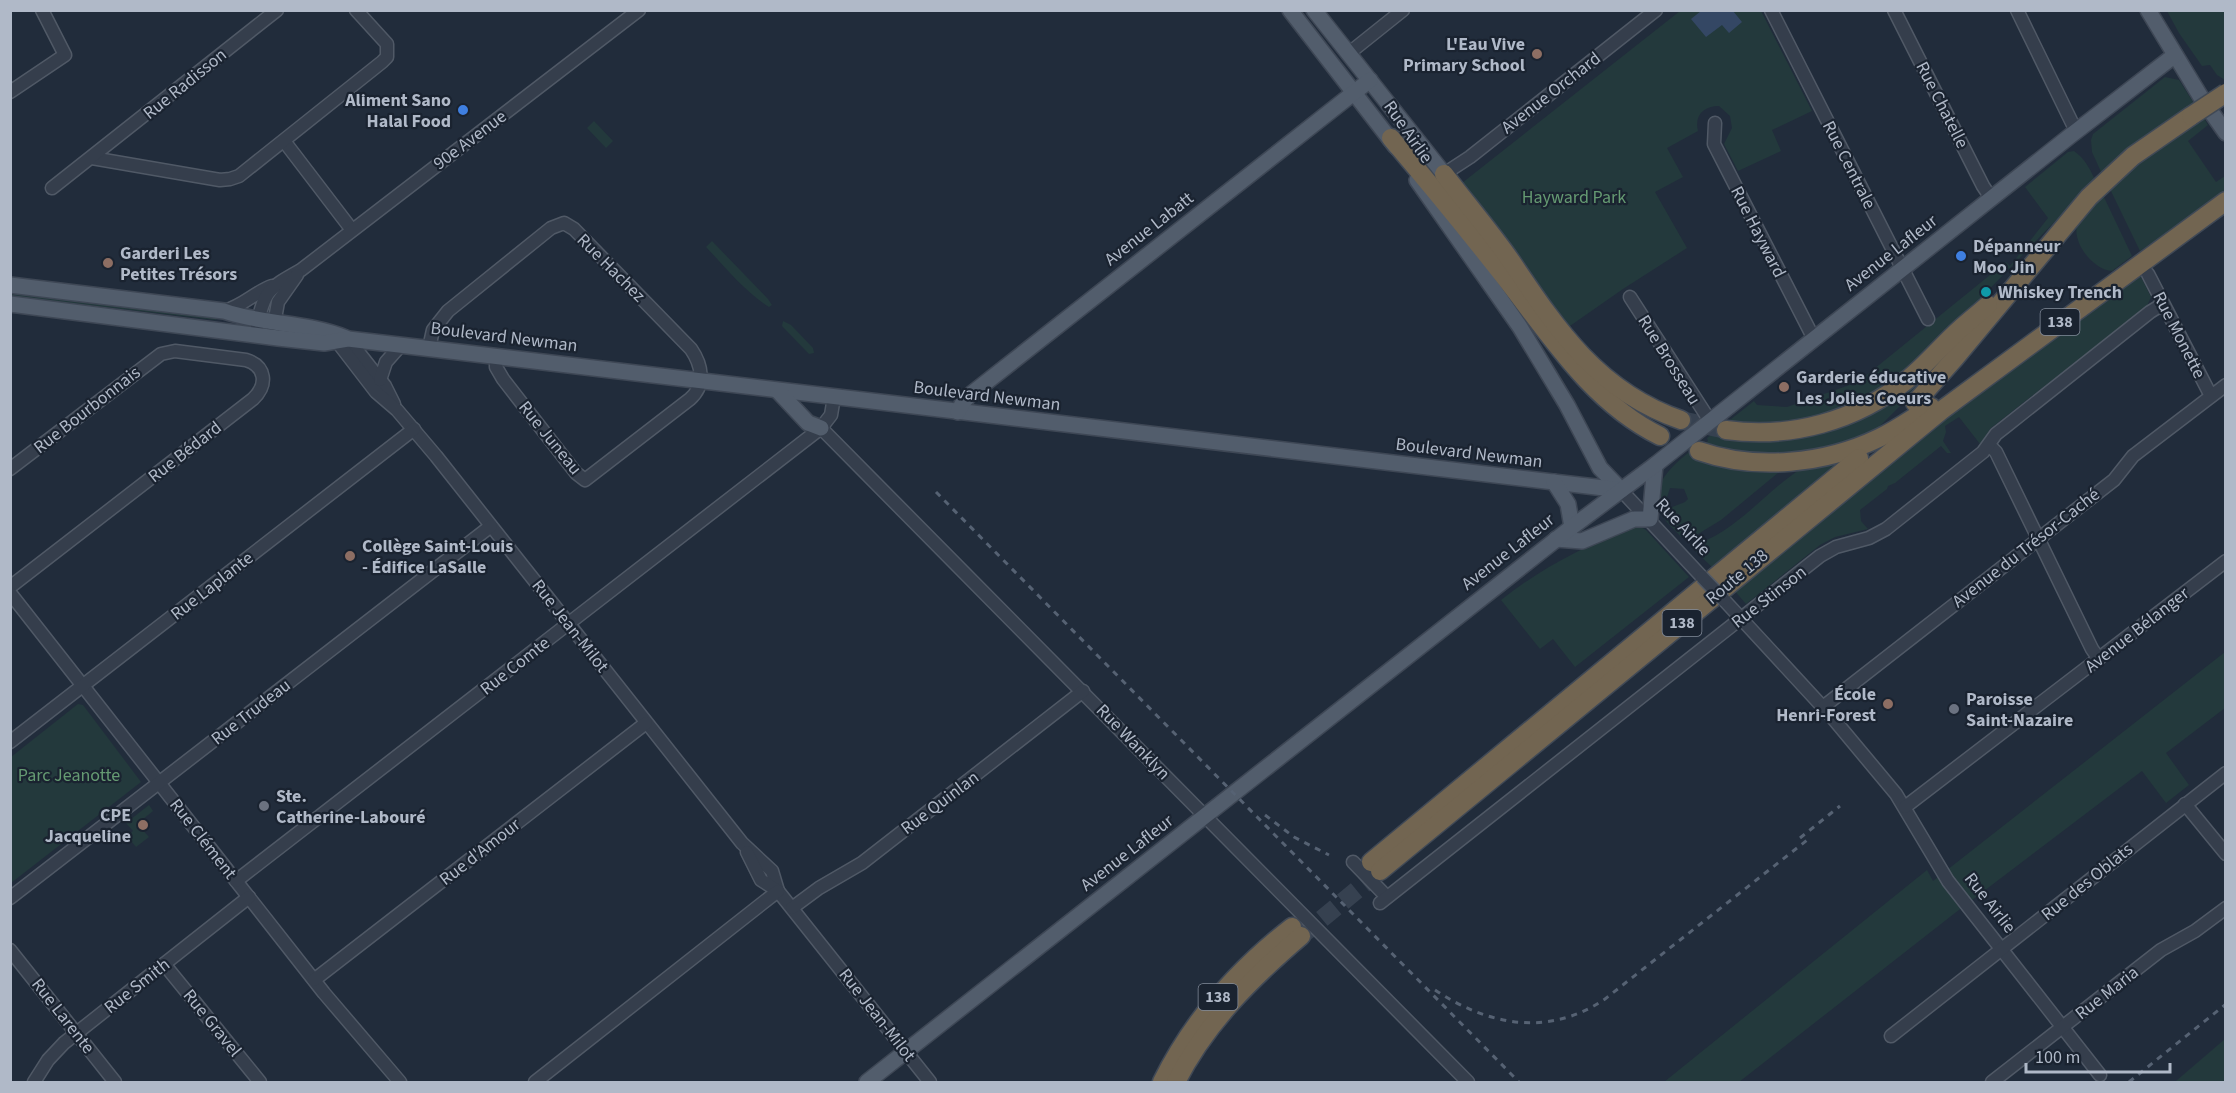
<svg xmlns="http://www.w3.org/2000/svg" width="2236" height="1093" viewBox="0 0 2236 1093" font-family="'Source Sans 3',sans-serif">
  <rect width="100%" height="100%" fill="#212c3b"/>
  <!-- green -->
  <g fill="#23393c" fill-rule="evenodd">
    <path d="M1680,11H1761L1812,111L1772,130L1781,151L1738,171L1724,144L1732,128L1730,116L1719,106C1704,106 1694,115 1698,131L1667,148L1683,177L1655,192L1687,248L1623,289L1567,328L1529,280L1526,267L1462,183Z"/>
    <path d="M2167,11H2224L2226,13L2225,80L2217,75L2210,65L2202,66L2179,33Z"/>
    <path d="M2165,77L2179,80L2195,105L2102,174L2092,152L2091,140L2093,134Z"/>
    <path d="M2203,117L2208,125L2188,141L2216,182L2225,176V192L2140,251L2109,187L2132,166Z"/>
    <path d="M594,121L613,141L606,148L587,128Z"/>
    <path d="M2074,151C2085,159 2089,167 2095,180L1917,364L1829,427L1963,333L1918,388L1870,436L1784,468L1721,520L1698,534L1681,537C1675,530 1666,523 1662,515C1644,483 1681,459 1702,442L1704,444L1708,441L1707,438L1754,401L1757,405L1787,407L1858,382L2006,262L2010,266L2048,218L2025,187L2068,152ZM1670,488L1684,489L1688,499L1685,502L1667,509L1664,506Z"/>
    <path d="M2102,193L2132,256L2112,271C2093,270 2070,241 2078,222C2083,212 2095,202 2102,193Z"/>
    <path d="M712,241L768,299L772,305L769,307C744,291 727,269 706,247Z"/>
    <path d="M2140,275L2151,297L2147,306L1991,428L1980,444L1959,417L1945,426L1946,432L1943,441L1951,453H1947L1941,446L1895,483L1888,486L1887,489L1860,510L1861,521L1868,529L1835,537L1820,545L1746,604L1734,590L1911,445L1977,394L1979,395Z"/>
    <path d="M11,293L217,318L216,320L11,296Z"/>
    <path d="M783,321L791,325L813,348L814,353L809,354L782,326Z"/>
    <path d="M1850,455L1837,464L1714,569L1690,546C1733,535 1763,494 1799,470L1806,466Z"/>
    <path d="M1639,526L1646,530L1689,577L1575,667L1553,639L1540,649L1501,600C1541,568 1584,547 1631,527Z"/>
    <path d="M2225,652V708L2166,753L2189,785L2166,803L2142,771L1955,913L1739,1082H1664L1927,870L1933,881Z"/>
    <path d="M78,704L83,705L141,782L11,883V757Z"/>
    <path d="M149,805L153,811L137,824L149,837L136,847L127,836L133,831L126,823Z"/>
    <path d="M2225,1039V1082H2179L2176,1081Z"/>
  </g>
  <!-- water -->
  <path fill="#344764" d="M1701,11H1733L1742,22L1729,33L1722,25L1706,37L1691,19Z"/>
  <g fill="none" stroke-linecap="round" stroke-linejoin="round">
    <!-- highway-tunnel -->
    <g stroke="#364150" stroke-width="18" stroke-dasharray="18 9" stroke-linecap="butt">
      <path d="M1681,420L1726,430"/>
      <path d="M1301,936L1380,871"/>
    </g>
    <!-- minor casing -->
    <g stroke="#505966" stroke-width="15">
      <g id="minor">
        <path d="M1771,10L1928,319"/>
        <path d="M1894,10L1983,186L1991,198"/>
        <path d="M2017,10L2076,131"/>
        <path d="M1348,54L1403,10"/>
        <path d="M10,92L65,55L42,10"/>
        <path d="M1715,123L1714,144L1814,339"/>
        <path d="M284,141L352,230"/>
        <path d="M92,158L220,180L230,179L239,176L382,62L387,57V44L356,10"/>
        <path d="M1444,174L1470,157L1656,10"/>
        <path d="M52,188L277,10"/>
        <path d="M2148,274L2211,396"/>
        <path d="M1630,297L1710,421"/>
        <path d="M224,311C243,306 255,292 272,286"/>
        <path d="M257,327C264,290 269,288 301,270L639,10"/>
        <path d="M273,330L278,302L297,275"/>
        <path d="M348,339L385,386L394,404"/>
        <path d="M336,340L376,392L397,410L436,456L742,843L772,871L778,891"/>
        <path d="M429,348L433,330L448,311L551,228L564,223L574,229L691,349C702,365 706,385 690,399L585,480L576,473L503,379L496,367V356"/>
        <path d="M380,380L386,362L401,345"/>
        <path d="M821,428L1468,1082"/>
        <path d="M1989,445L1996,452L2092,649L2099,659"/>
        <path d="M10,469L161,354L175,351L246,360C266,366 268,385 253,399L10,587"/>
        <path d="M1621,490L1702,577"/>
        <path d="M10,593L324,993L400,1082"/>
        <path d="M1724,600L1831,716L1896,794L1948,881L2100,1075"/>
        <path d="M1823,707L2114,480L2133,456L2226,385"/>
        <path d="M10,742L414,429"/>
        <path d="M2185,804L2226,854"/>
        <path d="M1905,807L2226,561"/>
        <path d="M747,852L761,880L778,891L930,1082"/>
        <path d="M1353,862L1387,897"/>
        <path d="M236,881L821,428L831,415L834,397"/>
        <path d="M10,898L491,526"/>
        <path d="M1380,903L1820,556L1836,547L1869,538L1886,529L1983,452L1996,434L2005,427L2150,312L2163,304"/>
        <path d="M792,908L819,888L862,863L1083,691"/>
        <path d="M10,950L115,1082"/>
        <path d="M164,964L260,1082"/>
        <path d="M314,980L646,723"/>
        <path d="M1891,1036L2226,773"/>
        <path d="M34,1082L48,1060L64,1043L249,897"/>
        <path d="M535,1082L778,891"/>
        <path d="M1992,1082L2161,950L2195,931L2226,908"/>
      </g>
    </g>
    <!-- major casing -->
    <g stroke="#3e4755" stroke-width="18">
      <g id="major">
        <path d="M1290,10L1396,147"/>
        <path d="M1314,10L1444,174"/>
        <path d="M2148,10L2202,99L2226,133"/>
        <path d="M1417,180L1520,327L1567,405L1600,468L1621,490"/>
        <path d="M10,285L224,311C264,325 307,322 346,338"/>
        <path d="M10,304L278,338L324,343L348,339L484,355L1621,490"/>
        <path d="M778,391L808,423L821,428"/>
        <path d="M958,412L963,402L970,395L1370,80"/>
        <path d="M1554,482L1568,504L1572,527"/>
        <path d="M1556,539L1582,541L1634,519H1650L1655,465"/>
        <path d="M867,1082L1572,527L1655,465L2070,136L2175,55"/>
      </g>
    </g>
    <!-- highway casing -->
    <g stroke="#404956" stroke-width="21">
      <g id="highway">
        <path d="M1391,138C1429,183 1466,228 1503,275C1549,334 1591,402 1660,436"/>
        <path d="M1444,174C1466,203 1490,231 1511,261C1558,331 1599,392 1681,420"/>
        <path d="M1915,403L1955,358L2089,197L2133,156L2191,116"/>
        <path d="M1726,430C1791,439 1856,421 1907,380C1926,365 1942,345 1960,329C1969,321 1979,313 1988,305"/>
        <path d="M1699,451C1756,471 1825,464 1879,438C1898,429 1914,417 1931,407"/>
        <path d="M1371,862L1859,458"/>
        <path d="M1380,871L1942,410L2226,201"/>
        <path d="M1162,1082C1192,1021 1238,969 1292,927"/>
        <path d="M1176,1082C1206,1023 1251,979 1301,936"/>
      </g>
    </g>
    <!-- minor -->
    <use href="#minor" stroke="#353e4c" stroke-width="12"/>
    <!-- major -->
    <use href="#major" stroke="#525d6c" stroke-width="15"/>
    <!-- highway -->
    <use href="#highway" stroke="#726551" stroke-width="18"/>
    <!-- rail -->
    <g stroke="#566273" stroke-width="3" stroke-dasharray="6 6" stroke-linecap="butt">
      <path d="M936,492L1519,1082"/>
      <path d="M1265,815L1294,837L1329,855"/>
      <path d="M1800,838L1840,806"/>
      <path d="M1435,990C1489,1026 1549,1037 1605,999L1811,837"/>
      <path d="M2129,1082L2226,1004"/>
    </g>
    <!-- minor-bridge casing -->
    <g stroke="#505966" stroke-width="15" stroke-linecap="butt">
      <path id="minor-bridge" d="M1702,577L1724,600"/>
    </g>
    <!-- highway-bridge casing -->
    <g stroke="#404956" stroke-width="21" stroke-linecap="butt">
      <path id="highway-bridge" d="M2191,116L2226,93"/>
    </g>
    <!-- minor-bridge -->
    <use href="#minor-bridge" stroke="#353e4c" stroke-width="12"/>
    <!-- highway-bridge -->
    <use href="#highway-bridge" stroke="#726551" stroke-width="18"/>
  </g>
  <!-- markers -->
  <g fill="#8d6e63" stroke="#1a2330" stroke-width="2">
    <circle cx="1537" cy="54" r="6"/>
    <circle cx="108" cy="263" r="6"/>
    <circle cx="1784" cy="387" r="6"/>
    <circle cx="350" cy="556" r="6"/>
    <circle cx="1888" cy="704" r="6"/>
    <circle cx="143" cy="825" r="6"/>
  </g>
  <g fill="#3f7fe0" stroke="#1a2330" stroke-width="2">
    <circle cx="463" cy="110" r="6"/>
    <circle cx="1961" cy="256" r="6"/>
  </g>
  <circle fill="#0f9aa8" stroke="#1a2330" stroke-width="2" cx="1986" cy="292" r="6"/>
  <g fill="#6b7280" stroke="#1a2330" stroke-width="2">
    <circle cx="1954" cy="709" r="6"/>
    <circle cx="264" cy="806" r="6"/>
  </g>
  <g text-anchor="middle" dominant-baseline="central" stroke-width="4.5" stroke-linejoin="round" paint-order="stroke">
    <!-- shield labels -->
    <g fill="#1a2330" stroke="#838c9a" stroke-width="1.5">
      <rect x="2040.5" y="309" width="39" height="26" rx="4.5"/>
      <rect x="1662.5" y="610" width="39" height="26" rx="4.5"/>
      <rect x="1198.5" y="984" width="39" height="26" rx="4.5"/>
    </g>
    <g font-size="16" font-weight="bold" fill="#b0b9c8">
      <text x="2060" y="322">138</text>
      <text x="1682" y="623">138</text>
      <text x="1218" y="997">138</text>
    </g>
    <!-- poi labels -->
    <g font-size="18" font-weight="bold" fill="#b0b9c8" stroke="#1a2330" text-anchor="start">
      <text x="1525" y="44" text-anchor="end">L'Eau Vive<tspan x="1525" dy="21">Primary School</tspan></text>
      <text x="451" y="100" text-anchor="end">Aliment Sano<tspan x="451" dy="21">Halal Food</tspan></text>
      <text x="1973" y="246">Dépanneur<tspan x="1973" dy="21">Moo Jin</tspan></text>
      <text x="120" y="253">Garderi Les<tspan x="120" dy="21">Petites Trésors</tspan></text>
      <text x="1998" y="292">Whiskey Trench</text>
      <text x="1796" y="377">Garderie éducative<tspan x="1796" dy="21">Les Jolies Coeurs</tspan></text>
      <text x="362" y="546">Collège Saint-Louis<tspan x="362" dy="21">- Édifice LaSalle</tspan></text>
      <text x="1876" y="694" text-anchor="end">École<tspan x="1876" dy="21">Henri-Forest</tspan></text>
      <text x="1966" y="699">Paroisse<tspan x="1966" dy="21">Saint-Nazaire</tspan></text>
      <text x="276" y="796">Ste.<tspan x="276" dy="21">Catherine-Labouré</tspan></text>
      <text x="131" y="815" text-anchor="end">CPE<tspan x="131" dy="21">Jacqueline</tspan></text>
    </g>
    <!-- street labels -->
    <g font-size="18" fill="#b0b9c8" stroke="#1a2330">
      <text transform="translate(185 84) rotate(-39)">Rue Radisson</text>
      <text transform="translate(1551 93) rotate(-38)">Avenue Orchard</text>
      <text transform="translate(1942 105) rotate(63)">Rue Chatelle</text>
      <text transform="translate(1408 132) rotate(55)">Rue Airlie</text>
      <text transform="translate(470 140) rotate(-37)">90e Avenue</text>
      <text transform="translate(1849 165) rotate(63)">Rue Centrale</text>
      <text transform="translate(1149 229) rotate(-38)">Avenue Labatt</text>
      <text transform="translate(1758 232) rotate(63)">Rue Hayward</text>
      <text transform="translate(1891 253) rotate(-38)">Avenue Lafleur</text>
      <text transform="translate(611 268) rotate(45)">Rue Hachez</text>
      <text transform="translate(2179 335) rotate(63)">Rue Monette</text>
      <text transform="translate(504 337) rotate(7)">Boulevard Newman</text>
      <text transform="translate(1669 360) rotate(58)">Rue Brosseau</text>
      <text transform="translate(987 396) rotate(7)">Boulevard Newman</text>
      <text transform="translate(87 410) rotate(-38)">Rue Bourbonnais</text>
      <text transform="translate(550 438) rotate(51)">Rue Juneau</text>
      <text transform="translate(185 452) rotate(-38)">Rue Bédard</text>
      <text transform="translate(1469 453) rotate(7)">Boulevard Newman</text>
      <text transform="translate(1683 527) rotate(47)">Rue Airlie</text>
      <text transform="translate(2026 548) rotate(-38)">Avenue du Trésor-Caché</text>
      <text transform="translate(1508 552) rotate(-38)">Avenue Lafleur</text>
      <text transform="translate(1737 577) rotate(-40)">Route 138</text>
      <text transform="translate(212 586) rotate(-38)">Rue Laplante</text>
      <text transform="translate(1769 597) rotate(-38)">Rue Stinson</text>
      <text transform="translate(570 626) rotate(52)">Rue Jean-Milot</text>
      <text transform="translate(2137 630) rotate(-38)">Avenue Bélanger</text>
      <text transform="translate(515 666) rotate(-38)">Rue Comte</text>
      <text transform="translate(251 712) rotate(-38)">Rue Trudeau</text>
      <text transform="translate(1133 742) rotate(46)">Rue Wanklyn</text>
      <text transform="translate(940 803) rotate(-37)">Rue Quinlan</text>
      <text transform="translate(203 839) rotate(52)">Rue Clément</text>
      <text transform="translate(480 852) rotate(-38)">Rue d'Amour</text>
      <text transform="translate(1127 853) rotate(-38)">Avenue Lafleur</text>
      <text transform="translate(2087 882) rotate(-39)">Rue des Oblats</text>
      <text transform="translate(1990 903) rotate(52)">Rue Airlie</text>
      <text transform="translate(137 986) rotate(-38)">Rue Smith</text>
      <text transform="translate(2107 993) rotate(-38)">Rue Maria</text>
      <text transform="translate(877 1015) rotate(52)">Rue Jean-Milot</text>
      <text transform="translate(63 1016) rotate(52)">Rue Larente</text>
      <text transform="translate(212 1023) rotate(51)">Rue Gravel</text>
    </g>
    <!-- park labels -->
    <g font-size="18" fill="#659a72" stroke="#1a2330">
      <text x="1574" y="197">Hayward Park</text>
      <text x="69" y="775">Parc Jeanotte</text>
    </g>
  </g>
  <!-- border -->
  <rect width="2236" height="1093" fill="none" stroke="#b0b9c8" stroke-width="24"/>
  <!-- scale -->
  <path d="M2026 1063v9h144v-9" fill="none" stroke="#b0b9c8" stroke-width="3"/>
  <text x="2035" y="1063" font-size="18" fill="#b0b9c8" stroke="#1a2330" stroke-width="4.5" paint-order="stroke">100 m</text>
</svg>
